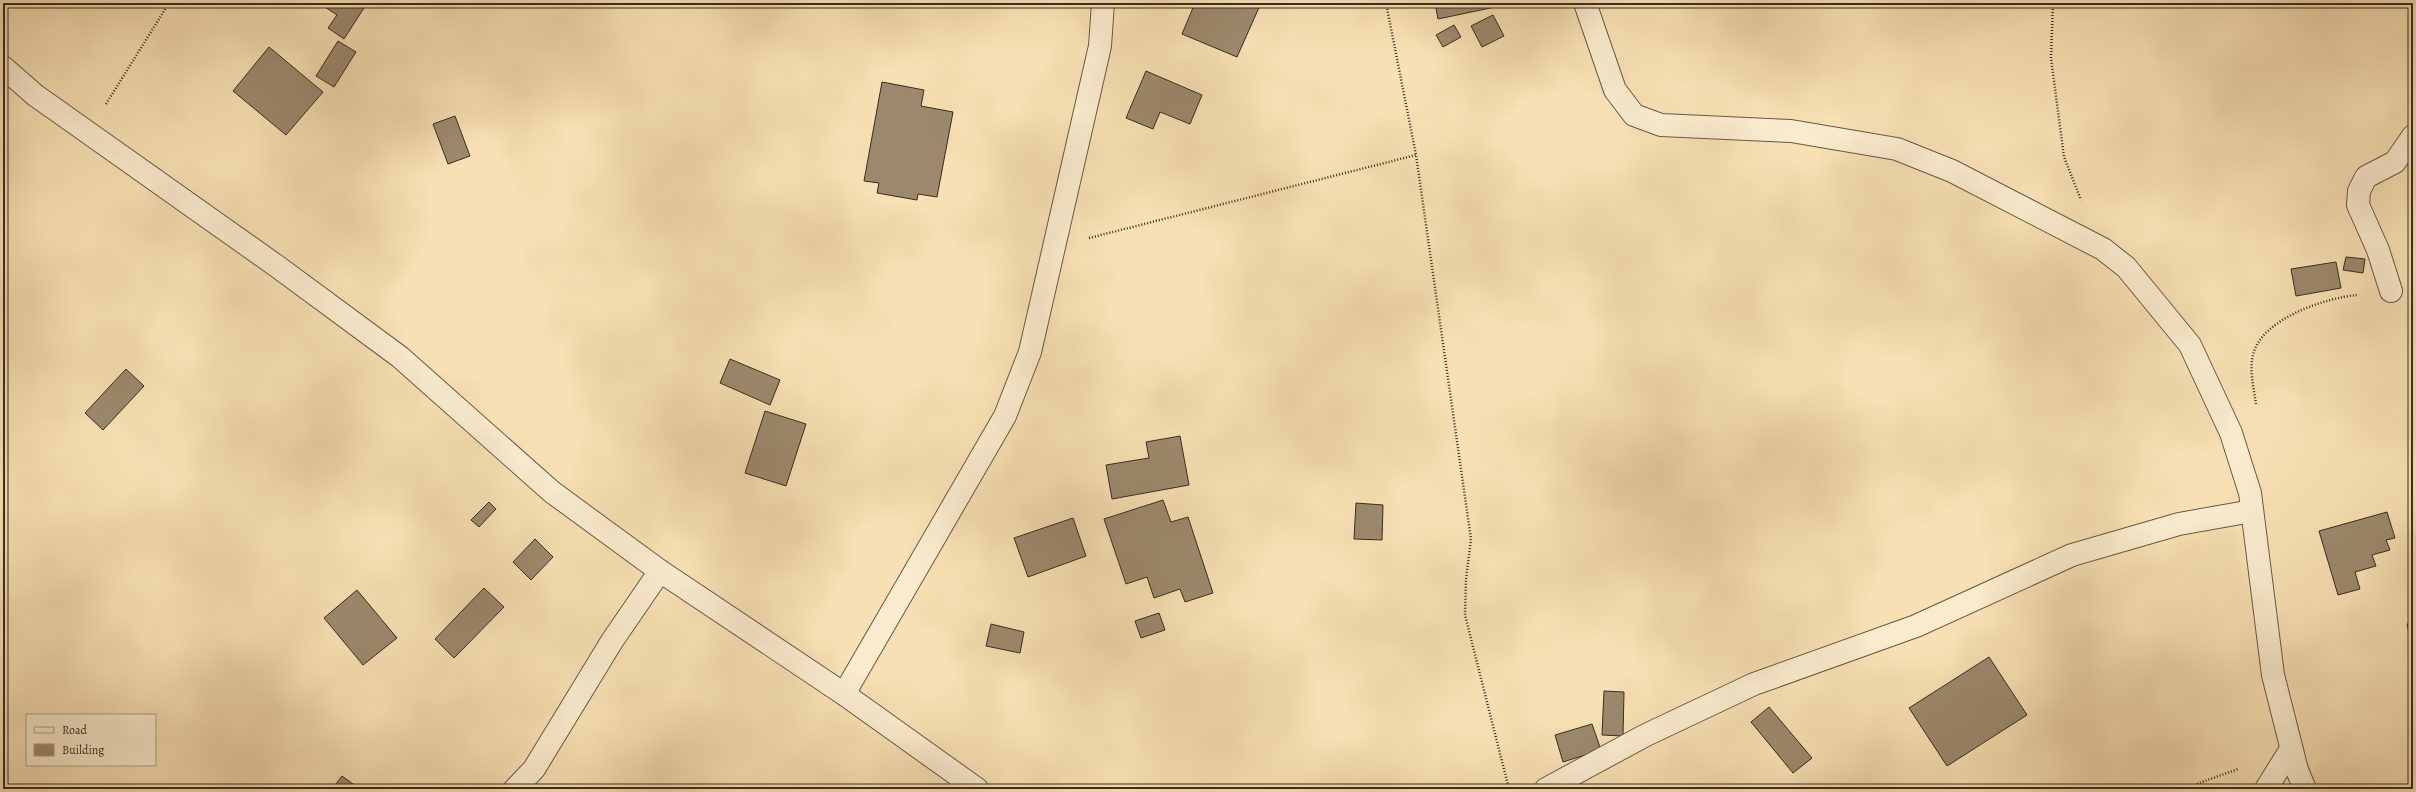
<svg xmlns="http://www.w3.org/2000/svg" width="2416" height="792" viewBox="0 0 2416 792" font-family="Alegreya,serif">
  <rect width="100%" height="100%" fill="#f7e0b3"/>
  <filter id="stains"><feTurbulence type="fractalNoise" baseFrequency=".005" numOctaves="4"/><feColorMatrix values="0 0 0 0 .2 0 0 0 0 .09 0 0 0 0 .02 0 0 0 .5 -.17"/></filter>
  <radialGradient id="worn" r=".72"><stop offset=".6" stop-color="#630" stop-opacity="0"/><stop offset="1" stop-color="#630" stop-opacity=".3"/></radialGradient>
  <!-- building -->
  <g fill="#9c896d" stroke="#3a2b22">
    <path d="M319,3H355L364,8L344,39L328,28L337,15Z"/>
    <path d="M1195,3H1261L1237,57L1182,34Z"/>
    <path d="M1435,3H1499L1500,6L1438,19Z"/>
    <path d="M1493,15L1504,36L1482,47L1471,26Z"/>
    <path d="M1454,25L1461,37L1443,47L1436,35Z"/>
    <path d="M338,41L356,52L334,87L316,76Z"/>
    <path d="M269,47L323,92L286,135L233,91Z"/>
    <path d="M1146,71L1202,95L1190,124L1160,112L1153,129L1126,118Z"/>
    <path d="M882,82L924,90L921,106L953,112L937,197L918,194L917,200L877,193L879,183L864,181Z"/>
    <path d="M455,116L470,156L448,164L433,124Z"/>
    <path d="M2346,257L2365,259L2363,273L2343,270Z"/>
    <path d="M2336,262L2341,288L2296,296L2291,269Z"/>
    <path d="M730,359L780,380L770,405L720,383Z"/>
    <path d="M126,369L144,386L103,430L85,413Z"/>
    <path d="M765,411L806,424L786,486L745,473Z"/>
    <path d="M1180,436L1189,485L1112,499L1106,465L1149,458L1146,442Z"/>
    <path d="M1163,500L1171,522L1188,517L1213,593L1185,602L1180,589L1154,598L1147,577L1126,584L1104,519Z"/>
    <path d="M489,502L496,509L479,527L471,520Z"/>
    <path d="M1356,503L1383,505L1382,540L1354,539Z"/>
    <path d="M2387,512L2395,538L2386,540L2390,550L2372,555L2376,566L2355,572L2360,589L2338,595L2319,531Z"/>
    <path d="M1073,518L1086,556L1028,577L1014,538Z"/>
    <path d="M535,539L553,557L531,580L513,562Z"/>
    <path d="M484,588L504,607L454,658L435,639Z"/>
    <path d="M357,590L397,638L363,665L324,618Z"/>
    <path d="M1159,613L1165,630L1141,638L1135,621Z"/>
    <path d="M2413,623V651L2407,624Z"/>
    <path d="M991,624L1024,632L1020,653L986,646Z"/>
    <path d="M1989,657L2027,715L1947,766L1909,708Z"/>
    <path d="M1604,691L1624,692L1623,736L1602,735Z"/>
    <path d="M1769,707L1812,758L1793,773L1751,722Z"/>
    <path d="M1592,724L1601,750L1563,762L1555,735Z"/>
    <path d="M342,776L360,789H332Z"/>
  </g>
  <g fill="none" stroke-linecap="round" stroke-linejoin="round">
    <!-- minor casing -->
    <g stroke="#695846" stroke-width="24">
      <g id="minor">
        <path d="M1585,3L1615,90L1634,115L1661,125L1791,131L1897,149L1952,171L2103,249L2126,267L2190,345L2231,433L2250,493L2273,675L2297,770L2305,789"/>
        <path d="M3,67L35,95L278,267L400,357L552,492L660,571L844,694L977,789"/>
        <path d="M2391,291L2378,250L2358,205L2359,191L2366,177L2395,162L2413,136"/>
        <path d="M844,694L1005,416L1030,352L1100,46L1103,3"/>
        <path d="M515,789L534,769L612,641L660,571"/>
        <path d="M1546,789L1646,735L1754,684L1916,626L2072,555L2179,524L2252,511"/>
        <path d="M2266,789L2291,749"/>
      </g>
    </g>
    <!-- path -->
    <g stroke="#3a2b22" stroke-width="2.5" stroke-dasharray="1 2" stroke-linecap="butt">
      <path d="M1386,3L1416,155L1471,539L1466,579L1465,615L1509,789"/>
      <path d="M2053,3L2051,58L2064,157L2081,200"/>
      <path d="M106,104L169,3"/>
      <path d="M1089,238L1416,155"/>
      <path d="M2256,404C2254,389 2249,370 2253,355C2261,319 2325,298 2357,295"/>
      <path d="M2183,789L2238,769"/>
    </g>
    <!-- minor -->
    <use href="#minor" stroke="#faebce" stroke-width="22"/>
  </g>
  <!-- margin -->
  <rect width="2416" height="792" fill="none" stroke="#f7e0b3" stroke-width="16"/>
  <rect x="4" y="4" width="2408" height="784" fill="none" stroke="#3a2b22" stroke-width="2"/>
  <rect x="8" y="8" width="2400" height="776" fill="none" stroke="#3a2b22"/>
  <!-- legend -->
  <rect x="26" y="714" width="130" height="52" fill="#faebce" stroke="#ad9e89"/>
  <rect x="34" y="727" width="20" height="6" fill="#faebce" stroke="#ad9e89"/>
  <text x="62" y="734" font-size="12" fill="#3a2b22">Road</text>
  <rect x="34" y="744" width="20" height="12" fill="#9c896d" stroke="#ad9e89"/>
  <text x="62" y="754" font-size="12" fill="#3a2b22">Building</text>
  <rect width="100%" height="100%" filter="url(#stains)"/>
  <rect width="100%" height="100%" fill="url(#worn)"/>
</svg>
